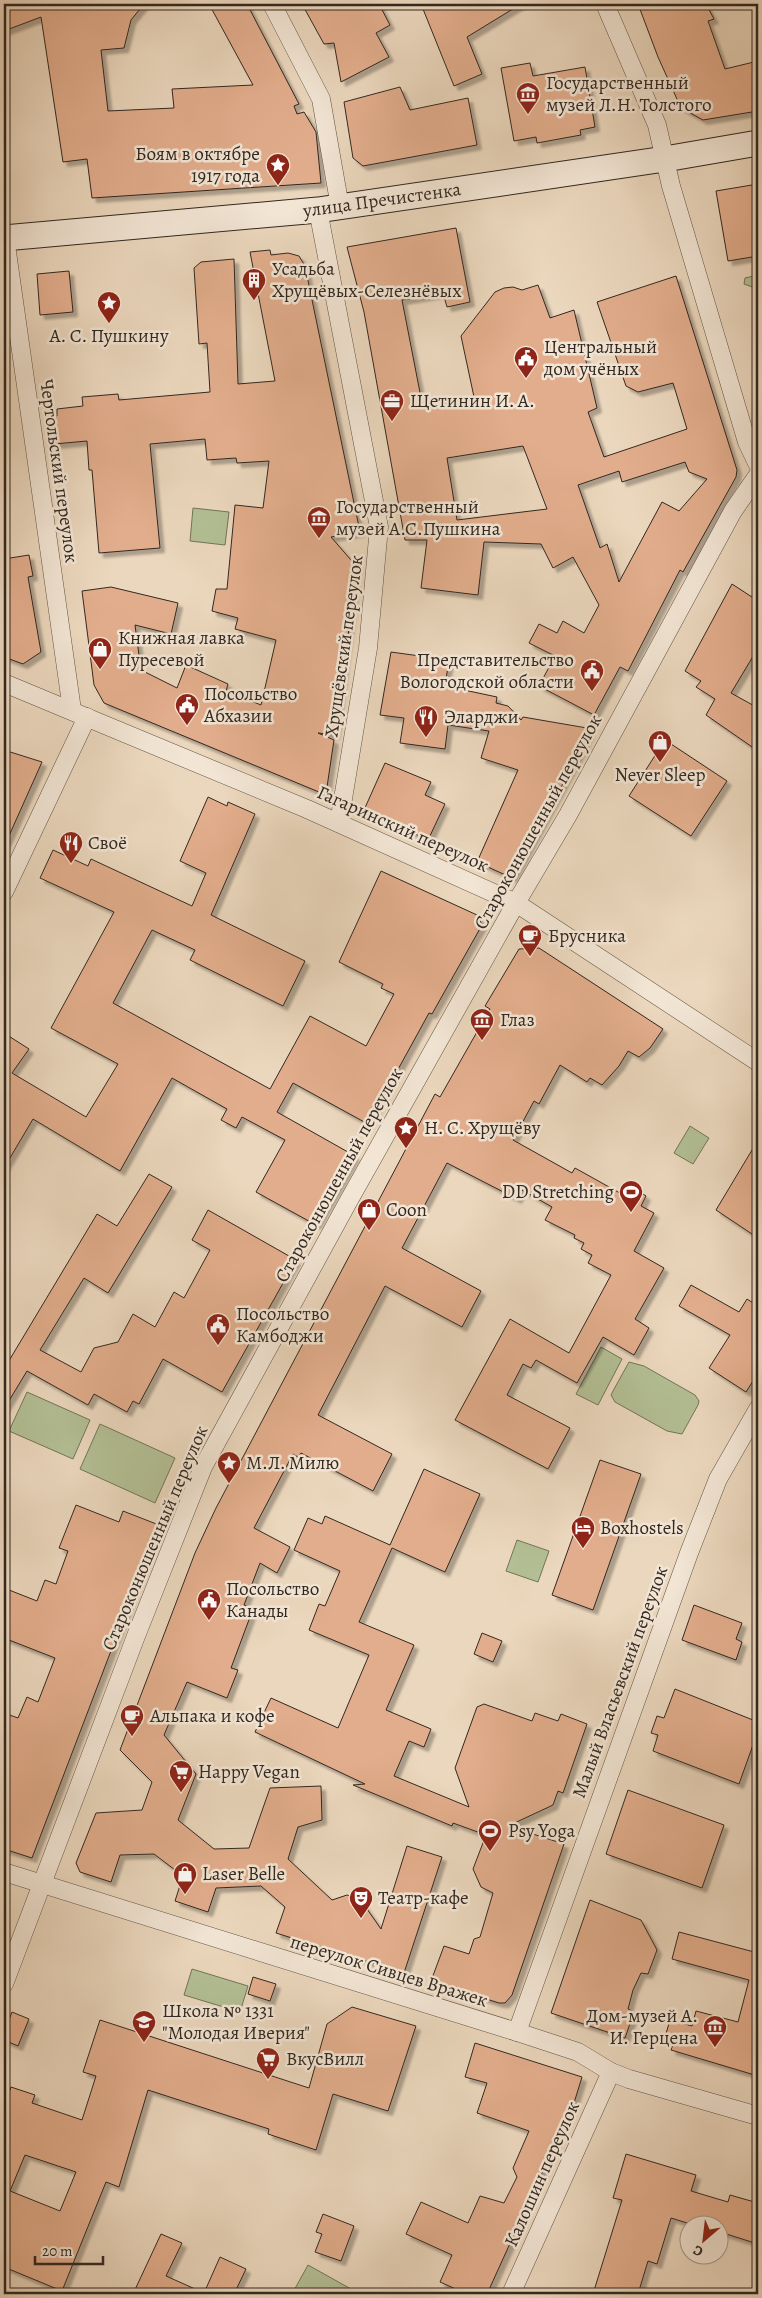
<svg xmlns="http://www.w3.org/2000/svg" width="762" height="2298" viewBox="0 0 762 2298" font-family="Alegreya,serif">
  <defs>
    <filter id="shadow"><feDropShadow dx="4.5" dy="4.5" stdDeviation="1" flood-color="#0004"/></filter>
  </defs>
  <rect width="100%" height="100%" fill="#ebd7bd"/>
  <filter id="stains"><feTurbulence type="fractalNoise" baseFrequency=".004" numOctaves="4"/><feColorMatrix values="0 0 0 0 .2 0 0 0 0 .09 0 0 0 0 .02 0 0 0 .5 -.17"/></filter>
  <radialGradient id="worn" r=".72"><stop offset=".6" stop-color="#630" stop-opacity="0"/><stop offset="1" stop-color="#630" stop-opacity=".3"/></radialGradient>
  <!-- green -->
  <g fill="#b3bf94" stroke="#72745a">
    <path d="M758,275V289L744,284L745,278Z"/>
    <path d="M193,508L229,512L225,545L190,541Z"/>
    <path d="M690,1126L709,1138L693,1164L674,1153Z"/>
    <path d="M601,1347L622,1359L598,1405L576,1394Z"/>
    <path d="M629,1362L644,1366L695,1395L699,1401L698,1405L682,1434L667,1431L615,1402L611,1395L613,1391Z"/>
    <path d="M27,1392L90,1420L73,1459L9,1431Z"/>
    <path d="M100,1424L175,1458L155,1503L80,1469Z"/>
    <path d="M517,1540L549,1551L538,1582L506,1571Z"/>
    <path d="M192,1969L248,1986L240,2012L184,1995Z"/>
    <path d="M308,2265L360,2294H292Z"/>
  </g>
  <!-- building -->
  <g fill="#e2ad8c" stroke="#322821" fill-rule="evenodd" filter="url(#shadow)">
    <path d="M4,4H144L131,20L124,48L101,50L108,111L174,108L172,89L253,85L209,4H247L299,104L294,106L297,114L304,112L316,132L321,183L92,198L87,159L63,162L41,17L4,31Z"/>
    <path d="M302,4H379L390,25L376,33L389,57L341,82L334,43L324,44Z"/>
    <path d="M421,4H521L467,37L482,74L454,86Z"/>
    <path d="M638,4H706L714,19L708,21L725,69L758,61V111L703,120L681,108L658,57Z"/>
    <path d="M530,63L533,76L585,67L595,127L580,130L581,135L537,143L536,137L514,141L501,68Z"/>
    <path d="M400,87L410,110L468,98L477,145L363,166L353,158L344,102Z"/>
    <path d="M758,184V256L728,261L716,191Z"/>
    <path d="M456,228L470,302L447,307L443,293L402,300L423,408L474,397L461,336L495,292L504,288L513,287L522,290L538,285L550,318L574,310L597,408L588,412L604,457L687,429L673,383L638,392L626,386L597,302L676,276L737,470L736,477L683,572L680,570L628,671L620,667L594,715L539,686L555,656L529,643L539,624L557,633L563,621L584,633L599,605L573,557L553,568L541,544L484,542L478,595L421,588L427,540H405L364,312L347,247ZM523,446L547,509L457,520L447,458ZM685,462L689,472L707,479L679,511L662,502L619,582L607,544L600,548L578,485L619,471L622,482Z"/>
    <path d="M270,250L271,255L288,253L299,256L305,266L360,532L331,537L357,567L335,735L318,733L334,740L327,787L319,792L104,703L94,685L82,591L111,587L178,603L171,634L135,625L141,670L177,688L186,665L228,684L226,691L261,705L276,640L235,629L238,618L212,611L216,589H227L235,505L263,508L269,461L237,463L236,458L207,460L205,439L150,444L160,548L99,553L92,470H89L87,441L54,444L52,416H57V409L83,406L82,397L118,394L119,400L210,392L207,343L199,344L194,268L201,262L234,259L238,384L275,381L250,252Z"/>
    <path d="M69,271L73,312L40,315L37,274Z"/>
    <path d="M29,555L33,576L28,577L41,652L23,664L4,657V559Z"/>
    <path d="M732,584L758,601V648L731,693L758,708V751L706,715L715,699L696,687L701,681L685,671Z"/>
    <path d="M391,652L449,660L445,686L497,697L496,703L508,706L521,720L523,717L587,728L586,732L589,733L581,750L512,878L477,862L518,770L481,758L489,731L448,725L445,749L400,743L404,718L380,715Z"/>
    <path d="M665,740L727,781L691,836L629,796Z"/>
    <path d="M4,750L42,762L4,847Z"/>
    <path d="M385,763L431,782L425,795L445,804L428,840L364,810Z"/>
    <path d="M208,797L227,806L228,802L255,814L211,915L305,961L283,1006L190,960L195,950L152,930L113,1003L270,1089L310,1016L366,1046L394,994L381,988L383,984L339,962L381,871L477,915L482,925L432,1014L429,1013L368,1124L293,1083L277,1112L355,1156L316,1225L256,1192L285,1140L242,1117L236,1128L221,1120L227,1109L172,1078L120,1171L33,1119L4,1168V1033L29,1049L12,1073L86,1117L118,1064L51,1028L114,912L40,878L53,850L88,866L91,859L192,906L206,873L180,861Z"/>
    <path d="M539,948L663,1029L650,1048L639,1057L628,1051L619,1066L602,1085L590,1078L587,1082L560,1065L539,1104L534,1101L513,1140L572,1173L575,1168L627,1197L632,1187L646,1196L641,1206L654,1213L634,1251L664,1268L635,1319L649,1328L634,1355L603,1337L577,1383L536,1360L531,1368L523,1364L507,1395L570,1428L548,1469L455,1420L510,1319L569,1353L611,1275L588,1263L592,1255L581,1249L584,1243L574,1238L575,1235L545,1220L552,1207L522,1190L517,1199L447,1163L402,1248L481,1291L462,1327L385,1286L318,1415L392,1454L373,1491L301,1453L298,1457L293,1454L254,1528L290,1547L277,1573L260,1563L244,1605L253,1609L231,1668L238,1670L227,1698L187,1682L164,1735L196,1774L178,1820L214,1849L249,1848L270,1788L321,1786L322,1820L298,1827L288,1859L332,1900L347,1895L360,1899L381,1929L407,1846L442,1857L404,1973L276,1933L285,1907L261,1886L216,1888L208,1912L175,1901L183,1876L154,1854L120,1855L111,1882L80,1872L76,1863L96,1813L142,1810L152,1782L120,1750L195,1553L216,1508L435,1094L440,1097L490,1009L485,1006L519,949Z"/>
    <path d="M758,1140V1238L716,1210Z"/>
    <path d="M149,1174L172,1187L108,1293L84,1278L40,1350L81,1372L94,1348L118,1342L133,1314L155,1327L174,1292L184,1298L210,1250L192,1240L208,1210L296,1260L222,1392L163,1359L139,1404L133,1401L127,1412L94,1394L88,1405L27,1371L4,1409V1369L97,1214L117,1226Z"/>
    <path d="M691,1285L739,1312L747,1299L758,1306V1373L746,1392L709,1368L730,1335L679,1306Z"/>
    <path d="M600,1460L641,1474L593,1610L552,1595Z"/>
    <path d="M424,1469L480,1494L445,1572L392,1548L359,1622L414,1645L386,1710L431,1729L424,1747L409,1741L394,1776L469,1807L455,1768L477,1707L484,1704L532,1721L535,1713L558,1721L561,1714L587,1724L563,1793L558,1791L553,1805L508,1826L564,1844L512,1995L505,2003H499L431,1981L444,1946L469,1954L474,1939L480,1937L493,1893L481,1887L473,1869L486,1835L453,1823L452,1826L353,1785L365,1784L255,1732L271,1698L338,1728L369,1655L309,1630L319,1604L325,1606L340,1571L294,1550L308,1518L322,1524L325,1516L390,1545Z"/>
    <path d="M76,1505L119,1522L123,1511L159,1525L32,1858L4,1849V1713L18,1718L27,1697L38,1702L55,1658L4,1638V1588L37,1601L45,1580L56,1584L68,1551L59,1548Z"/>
    <path d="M694,1605L742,1623L736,1639L742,1642L736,1660L682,1640Z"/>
    <path d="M482,1633L502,1641L493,1662L474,1654Z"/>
    <path d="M675,1689L758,1722V1731L739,1784L653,1751L658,1735L651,1733L657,1716L664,1718Z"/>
    <path d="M628,1790L724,1825L702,1888L606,1854Z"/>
    <path d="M590,1900L641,1920L657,1950L648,1974L641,1973L633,1990L628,2009L634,2012L625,2038L551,2013Z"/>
    <path d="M679,1932L758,1953V2076L671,2050L675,2039L665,2037L670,2020L692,2026L696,2011L738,2022L749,1980L672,1959Z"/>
    <path d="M253,1977L276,1984L270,2001L248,1994Z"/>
    <path d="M352,2007L416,2026L388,2111L333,2094L316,2150L268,2134L269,2129L148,2090L119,2187L106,2182L62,2291L4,2267V2107L11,2087L35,2095L32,2103L82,2120L96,2076L83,2072L100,2020L309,2088L327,2024ZM25,2155L76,2172L60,2211L10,2191Z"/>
    <path d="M12,2012L29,2019L18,2046L4,2040V2033Z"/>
    <path d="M475,2043L582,2077L574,2103L487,2294H467L440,2282L452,2255L406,2234L421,2202L468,2223L480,2196L504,2203L517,2177L513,2168L529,2131L477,2113L487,2083L465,2077Z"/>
    <path d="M626,2154L696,2175L691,2191L728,2202L730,2195L758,2203V2244L720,2232V2226H697L671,2218L657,2264L648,2261L638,2294H593L622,2200L613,2198Z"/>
    <path d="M323,2214L354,2226L341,2261L315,2252L322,2234L316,2232Z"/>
    <path d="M161,2234L182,2243L166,2276L204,2293L220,2257L246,2269L234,2294H133Z"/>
  </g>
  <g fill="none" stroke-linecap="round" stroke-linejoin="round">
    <!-- street casing -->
    <g stroke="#605448" stroke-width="19">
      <g id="street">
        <path d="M272,4L321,99L340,207"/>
        <path d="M605,4L657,125L671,186L747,442L758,465"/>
        <path d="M318,210L379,527L368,648L339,823"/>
        <path d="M5,238L72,710"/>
        <path d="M4,683L307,809L516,903L758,1062"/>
        <path d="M4,892L87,717"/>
        <path d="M4,1872L517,2032L578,2052L611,2072L629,2079L758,2116"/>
        <path d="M4,1984L136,1636L203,1467L348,1202L516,903L568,815L733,511L758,475"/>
        <path d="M517,2032L689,1553L718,1479L758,1409"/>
        <path d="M511,2294L611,2072"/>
      </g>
    </g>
    <!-- secondary casing -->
    <g stroke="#322821" stroke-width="27">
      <path id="secondary" d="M4,238L318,210L665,159L758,143"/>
    </g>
    <!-- street -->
    <use href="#street" stroke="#f2e5d4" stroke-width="18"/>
    <!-- secondary -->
    <use href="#secondary" stroke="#f2e5d4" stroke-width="25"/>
  </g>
  <!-- icons -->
  <defs>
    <g id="museum-pin" transform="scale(1.25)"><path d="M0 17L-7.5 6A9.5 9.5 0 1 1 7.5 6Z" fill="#8f2418" stroke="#f2e5d4"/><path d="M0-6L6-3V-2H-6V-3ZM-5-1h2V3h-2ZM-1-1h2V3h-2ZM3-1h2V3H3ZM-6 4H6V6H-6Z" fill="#fff"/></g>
    <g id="sight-pin" transform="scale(1.25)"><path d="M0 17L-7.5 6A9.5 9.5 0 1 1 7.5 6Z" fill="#8f2418" stroke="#f2e5d4"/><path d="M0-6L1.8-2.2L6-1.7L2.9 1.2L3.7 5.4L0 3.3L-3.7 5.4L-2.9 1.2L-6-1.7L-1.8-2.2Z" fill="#fff"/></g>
    <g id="building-pin" transform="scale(1.25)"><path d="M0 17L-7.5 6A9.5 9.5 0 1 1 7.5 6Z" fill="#8f2418" stroke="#f2e5d4"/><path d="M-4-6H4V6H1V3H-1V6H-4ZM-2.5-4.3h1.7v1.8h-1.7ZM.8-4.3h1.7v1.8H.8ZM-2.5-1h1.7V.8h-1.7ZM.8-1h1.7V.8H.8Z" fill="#fff"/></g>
    <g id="civic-pin" transform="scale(1.25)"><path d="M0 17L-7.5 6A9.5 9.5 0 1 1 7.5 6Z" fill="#8f2418" stroke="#f2e5d4"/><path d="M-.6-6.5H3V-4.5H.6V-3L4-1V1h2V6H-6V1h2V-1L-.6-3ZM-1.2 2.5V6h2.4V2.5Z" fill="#fff"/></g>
    <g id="office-pin" transform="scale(1.25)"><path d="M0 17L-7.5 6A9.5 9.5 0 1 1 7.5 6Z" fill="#8f2418" stroke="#f2e5d4"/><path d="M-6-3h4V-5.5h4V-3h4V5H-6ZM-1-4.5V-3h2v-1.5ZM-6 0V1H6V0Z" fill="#fff"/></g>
    <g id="shop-pin" transform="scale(1.25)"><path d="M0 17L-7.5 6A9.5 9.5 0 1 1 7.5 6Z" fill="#8f2418" stroke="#f2e5d4"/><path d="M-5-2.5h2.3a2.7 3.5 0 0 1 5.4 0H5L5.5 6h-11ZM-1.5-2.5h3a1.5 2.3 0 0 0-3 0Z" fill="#fff"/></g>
    <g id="restaurant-pin" transform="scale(1.25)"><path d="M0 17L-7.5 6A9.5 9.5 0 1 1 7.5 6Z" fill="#8f2418" stroke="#f2e5d4"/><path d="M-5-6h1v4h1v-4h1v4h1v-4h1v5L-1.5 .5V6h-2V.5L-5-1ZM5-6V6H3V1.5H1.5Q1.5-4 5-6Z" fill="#fff"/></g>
    <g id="cafe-pin" transform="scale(1.25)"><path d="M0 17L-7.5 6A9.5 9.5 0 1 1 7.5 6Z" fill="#8f2418" stroke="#f2e5d4"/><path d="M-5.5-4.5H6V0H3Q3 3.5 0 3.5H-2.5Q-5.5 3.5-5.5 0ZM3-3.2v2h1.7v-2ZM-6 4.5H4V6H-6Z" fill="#fff"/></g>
    <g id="stadium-pin" transform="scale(1.25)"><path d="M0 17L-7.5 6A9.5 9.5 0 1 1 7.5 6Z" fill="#8f2418" stroke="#f2e5d4"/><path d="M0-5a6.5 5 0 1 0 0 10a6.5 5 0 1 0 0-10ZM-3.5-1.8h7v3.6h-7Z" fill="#fff"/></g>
    <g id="hotel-pin" transform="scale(1.25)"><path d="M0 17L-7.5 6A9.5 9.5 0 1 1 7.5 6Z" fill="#8f2418" stroke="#f2e5d4"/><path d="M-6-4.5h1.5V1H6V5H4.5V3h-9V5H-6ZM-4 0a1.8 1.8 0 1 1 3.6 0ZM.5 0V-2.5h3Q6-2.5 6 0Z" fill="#fff"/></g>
    <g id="supermarket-pin" transform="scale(1.25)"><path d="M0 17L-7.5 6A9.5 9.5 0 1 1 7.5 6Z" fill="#8f2418" stroke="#f2e5d4"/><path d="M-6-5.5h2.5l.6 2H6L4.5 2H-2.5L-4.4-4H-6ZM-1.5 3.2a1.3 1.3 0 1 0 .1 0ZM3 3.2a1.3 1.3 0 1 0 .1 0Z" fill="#fff"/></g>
    <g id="theatre-pin" transform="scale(1.25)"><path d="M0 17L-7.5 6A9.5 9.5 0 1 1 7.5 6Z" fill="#8f2418" stroke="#f2e5d4"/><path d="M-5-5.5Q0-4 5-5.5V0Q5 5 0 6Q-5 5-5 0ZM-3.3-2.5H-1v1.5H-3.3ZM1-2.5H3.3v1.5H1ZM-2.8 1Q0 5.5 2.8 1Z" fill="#fff"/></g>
    <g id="school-pin" transform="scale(1.25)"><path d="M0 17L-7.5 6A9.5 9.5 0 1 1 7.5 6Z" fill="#8f2418" stroke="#f2e5d4"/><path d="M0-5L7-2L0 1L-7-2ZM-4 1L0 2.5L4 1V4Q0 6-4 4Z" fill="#fff"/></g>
  </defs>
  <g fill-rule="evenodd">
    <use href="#museum-pin" x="528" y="94"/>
    <use href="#sight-pin" x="278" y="165"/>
    <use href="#building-pin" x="254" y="280"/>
    <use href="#sight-pin" x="109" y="303"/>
    <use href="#civic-pin" x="526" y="358"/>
    <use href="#office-pin" x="392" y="401"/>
    <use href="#museum-pin" x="319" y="518"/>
    <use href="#shop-pin" x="100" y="649"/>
    <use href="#civic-pin" x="592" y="671"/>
    <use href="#civic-pin" x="187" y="705"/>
    <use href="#restaurant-pin" x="426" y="717"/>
    <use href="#shop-pin" x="660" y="742"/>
    <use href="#restaurant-pin" x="71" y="843"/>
    <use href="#cafe-pin" x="530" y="936"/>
    <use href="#museum-pin" x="482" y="1020"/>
    <use href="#sight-pin" x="406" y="1128"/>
    <use href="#stadium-pin" x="631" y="1192"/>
    <use href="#shop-pin" x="369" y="1210"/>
    <use href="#civic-pin" x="218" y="1325"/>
    <use href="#sight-pin" x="229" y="1463"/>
    <use href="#hotel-pin" x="583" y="1528"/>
    <use href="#civic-pin" x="209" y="1600"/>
    <use href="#cafe-pin" x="132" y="1716"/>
    <use href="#supermarket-pin" x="181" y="1772"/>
    <use href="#stadium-pin" x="490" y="1831"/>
    <use href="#shop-pin" x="185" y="1874"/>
    <use href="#theatre-pin" x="361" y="1898"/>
    <use href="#school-pin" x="144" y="2022"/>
    <use href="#museum-pin" x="715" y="2027"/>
    <use href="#supermarket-pin" x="268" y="2059"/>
  </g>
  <g text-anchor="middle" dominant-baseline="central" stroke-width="5" stroke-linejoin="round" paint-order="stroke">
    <!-- poi labels -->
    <g font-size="19" fill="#322821" stroke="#f2e5d4" text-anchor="start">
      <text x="546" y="83">Государственный<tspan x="546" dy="22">музей Л.Н. Толстого</tspan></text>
      <text x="260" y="154" text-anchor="end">Боям в октябре<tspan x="260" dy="22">1917 года</tspan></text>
      <text x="272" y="269">Усадьба<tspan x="272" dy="22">Хрущёвых-Селезнёвых</tspan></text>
      <text x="109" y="336" text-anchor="middle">А. С. Пушкину</text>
      <text x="544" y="347">Центральный<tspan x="544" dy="22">дом учёных</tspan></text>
      <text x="410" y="401">Щетинин И. А.</text>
      <text x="336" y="507">Государственный<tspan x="336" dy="22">музей А.С.Пушкина</tspan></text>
      <text x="118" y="638">Книжная лавка<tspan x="118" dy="22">Пуресевой</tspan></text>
      <text x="574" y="660" text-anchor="end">Представительство<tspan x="574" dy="22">Вологодской области</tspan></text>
      <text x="204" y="694">Посольство<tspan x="204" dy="22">Абхазии</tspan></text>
      <text x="444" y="717">Эларджи</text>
      <text x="660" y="775" text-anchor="middle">Never Sleep</text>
      <text x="88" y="843">Своё</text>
      <text x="548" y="936">Брусника</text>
      <text x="500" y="1020">Глаз</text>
      <text x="424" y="1128">Н. С. Хрущёву</text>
      <text x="614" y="1192" text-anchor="end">DD Stretching</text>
      <text x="386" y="1210">Coon</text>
      <text x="236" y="1314">Посольство<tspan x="236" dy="22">Камбоджи</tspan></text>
      <text x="246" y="1463">М.Л. Милю</text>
      <text x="600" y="1528">Boxhostels</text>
      <text x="226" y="1589">Посольство<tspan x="226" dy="22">Канады</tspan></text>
      <text x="150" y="1716">Альпака и кофе</text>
      <text x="198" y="1772">Happy Vegan</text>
      <text x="508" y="1831">Psy Yoga</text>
      <text x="202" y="1874">Laser Belle</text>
      <text x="378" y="1898">Театр-кафе</text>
      <text x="162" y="2011">Школа № 1331<tspan x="162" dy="22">"Молодая Иверия"</tspan></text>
      <text x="698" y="2016" text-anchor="end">Дом-музей А.<tspan x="698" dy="22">И. Герцена</tspan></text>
      <text x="286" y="2059">ВкусВилл</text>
    </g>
    <!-- street labels -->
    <g font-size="19" fill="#322821" stroke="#f2e5d4">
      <text transform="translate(382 200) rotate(-8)">улица Пречистенка</text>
      <text transform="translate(59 471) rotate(82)">Чертольский переулок</text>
      <text transform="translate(344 646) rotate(-82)">Хрущёвский переулок</text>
      <text transform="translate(538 822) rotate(-61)">Староконюшенный переулок</text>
      <text transform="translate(403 829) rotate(24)">Гагаринский переулок</text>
      <text transform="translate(339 1175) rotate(-61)">Староконюшенный переулок</text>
      <text transform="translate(155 1538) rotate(-67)">Староконюшенный переулок</text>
      <text transform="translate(620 1682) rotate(-70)">Малый Власьевский переулок</text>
      <text transform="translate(389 1971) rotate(17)">переулок Сивцев Вражек</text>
      <text transform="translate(542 2174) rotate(-66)">Калошин переулок</text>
    </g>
  </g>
  <!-- margin -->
  <rect width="762" height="2298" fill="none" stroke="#ebd7bd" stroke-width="20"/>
  <rect x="5" y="5" width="752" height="2288" fill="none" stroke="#322821" stroke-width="2.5"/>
  <rect x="10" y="10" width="742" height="2278" fill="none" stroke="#322821"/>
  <!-- north arrow -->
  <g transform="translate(704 2240) rotate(208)"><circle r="24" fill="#f2e5d4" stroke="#a5998c"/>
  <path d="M0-4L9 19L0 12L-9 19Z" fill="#8f2418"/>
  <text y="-8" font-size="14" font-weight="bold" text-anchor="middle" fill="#322821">С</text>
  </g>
  <!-- scale -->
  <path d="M35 2256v8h68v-8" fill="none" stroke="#322821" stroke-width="2.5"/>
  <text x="42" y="2256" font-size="15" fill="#322821" stroke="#f2e5d4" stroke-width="4" paint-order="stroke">20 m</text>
  <rect width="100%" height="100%" filter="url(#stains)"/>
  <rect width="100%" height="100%" fill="url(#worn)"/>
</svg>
